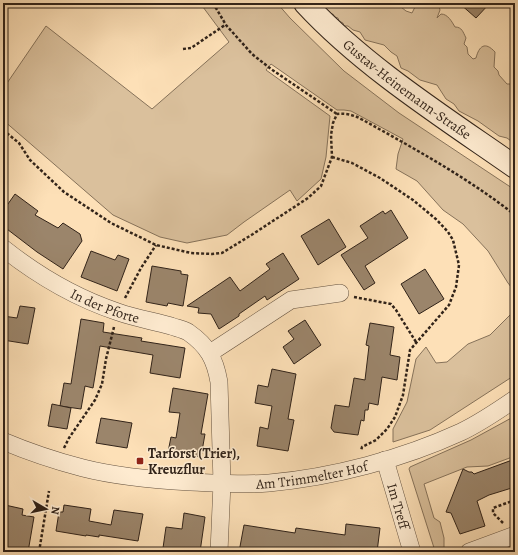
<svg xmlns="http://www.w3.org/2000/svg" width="518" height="555" viewBox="0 0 518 555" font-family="Alegreya,serif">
  <rect width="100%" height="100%" fill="#fde0b7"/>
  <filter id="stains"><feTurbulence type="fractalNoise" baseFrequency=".005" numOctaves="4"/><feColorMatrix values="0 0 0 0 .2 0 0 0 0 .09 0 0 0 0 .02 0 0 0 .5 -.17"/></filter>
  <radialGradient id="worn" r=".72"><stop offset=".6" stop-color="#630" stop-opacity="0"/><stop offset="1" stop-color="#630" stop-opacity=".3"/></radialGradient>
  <!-- green -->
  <g fill="#dac09c" stroke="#86725a">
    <path d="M200,3H277L290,18L344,71L399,113L515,190V292L508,283L488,251L463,224L443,210L417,181L396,169L398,154L403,139L351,111L344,110H337L271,64L266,70L330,116L326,157L321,179L297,201L290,190L244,222L227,235L187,243L160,237L113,215L3,120V89L46,26L152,109L229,42Z"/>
    <path d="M320,3H396L406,11L412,13L415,7L416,3H446L444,6H439L440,10L437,18L441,14C448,14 452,22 455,27C462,27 463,32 466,38L464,44L467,47L468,54L473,59L476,58C479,46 485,41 495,52L494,67L498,71L499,75L507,84H513L515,86V144L507,138L499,136L478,121L459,111L454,104L446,99L437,85L420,80L408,71L401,68L397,56L391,52L384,45L365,40L360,32L353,30L348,26H344L343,23L339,21L338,18L335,17L333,14H328Z"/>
    <path d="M515,310V375L430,430L393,442V429L407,402L416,359L426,347L436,363L447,362L468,344L490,335Z"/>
    <path d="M515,416V456L488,466L467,467L424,484L434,518L440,522L444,538V550L435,551L409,469L410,467L471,440Z"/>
  </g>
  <!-- building -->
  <g fill="#9b856b" stroke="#312319">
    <path d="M459,3H490L476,18Z"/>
    <path d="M15,194L38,211L35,215L58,228L63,223L80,234L82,241L63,269L37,252L3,226V211Z"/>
    <path d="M391,210L408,238L365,266L375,283L364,290L341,255L368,238L360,226L383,211L385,214Z"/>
    <path d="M329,219L346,247L318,265L301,236Z"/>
    <path d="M91,251L115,260L118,255L129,259L117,291L81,277Z"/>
    <path d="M283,253L299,279L267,300L265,296L239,314V316L219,329L211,314L198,313L199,308L187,306L230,277L240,291L270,269L266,264Z"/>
    <path d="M152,266L181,271V274L188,275L183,306L168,303L167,306L146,302Z"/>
    <path d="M425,269L444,299L419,314L401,284Z"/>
    <path d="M20,306L35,308L28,344L3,340V316L17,318Z"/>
    <path d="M81,319L104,323L103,332L142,338L141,341L185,348L180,378L150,373L153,355L100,346L93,388L85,386L81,409L60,406L64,383L71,384Z"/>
    <path d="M305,320L321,345L294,364L283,347L294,339L288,331Z"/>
    <path d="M370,323L394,327L390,355L400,357L397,380L382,377L378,405L369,403L368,410H365L364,421L361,420L358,435L334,432L331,428L335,405L349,407L354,378L365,380L369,346L366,345Z"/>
    <path d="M272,369L296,374L288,419L294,420L288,451L257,446L260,427L268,429L272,406L255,403L258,385L268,387Z"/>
    <path d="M173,388L208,394L201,434H205L201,457L168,452L171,437L176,438L180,413L169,412Z"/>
    <path d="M52,404L71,408L67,429L48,426Z"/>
    <path d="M101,418L132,423L127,448L96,443Z"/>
    <path d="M515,459V487L489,495L477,501L485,526L460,534L451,513L446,512L463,469L469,472H472L474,474Z"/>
    <path d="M5,505L23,509L22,515L34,517L28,552H3V515Z"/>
    <path d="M64,505L91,509L89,521L111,525L114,510L143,514L138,541L99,535V537L86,535V536L56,531L59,512H63Z"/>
    <path d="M184,513L205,517L200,552H189L163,548L166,527L182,529Z"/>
    <path d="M346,524L380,528L377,552H239L244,525L295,533L296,528L345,535Z"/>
  </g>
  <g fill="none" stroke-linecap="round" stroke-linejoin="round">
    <!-- minor casing -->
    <g stroke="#645240" stroke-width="18">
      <g id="minor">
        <path id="s1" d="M3,248C37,275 76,298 118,312C135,318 153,321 171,326C176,328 183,329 188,332C208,346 215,359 219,382L222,483L219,552"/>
        <path d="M210,353L291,300L340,293"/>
        <path id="s2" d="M3,441C29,452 56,461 83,468C118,477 155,480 191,482C217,483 243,485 269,483C334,477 402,459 461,432C478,424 499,410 515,399"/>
        <path id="s3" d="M385,460L412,552"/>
        <path d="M469,552L515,535"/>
      </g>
    </g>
    <!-- secondary casing -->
    <g stroke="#312319" stroke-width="24">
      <g id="secondary">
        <path id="s4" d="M305,3C363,66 445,118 515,167"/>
      </g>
    </g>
    <!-- path -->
    <g stroke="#312319" stroke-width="2.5" stroke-dasharray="3 2" stroke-linecap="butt">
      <path d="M213,3L226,25L252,54L271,69L337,114"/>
      <path d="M183,49L191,48L225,25"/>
      <path d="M3,130L19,143L30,160L64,192L111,223L156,245L191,253L212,254L222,253L253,234L308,198L321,186L332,157L331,135L333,123L337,114C347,113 354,115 363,120C415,149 468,178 515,215"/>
      <path d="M332,157L352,163L380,178L413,200L437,220L448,232L453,240L459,265L456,287L449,305L410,350L403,395L395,417L387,429L376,440L362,447L361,451"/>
      <path d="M354,297L391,304L396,310L416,342"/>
      <path d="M125,298L141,268L156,245"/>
      <path d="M64,448L69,438L95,400L102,384L106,359L114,327"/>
      <path d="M503,523L493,513V508L515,500"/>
      <path d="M39,552L49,491"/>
    </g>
    <!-- minor -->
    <use href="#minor" stroke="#feebd0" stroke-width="17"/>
    <!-- secondary -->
    <use href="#secondary" stroke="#feebd0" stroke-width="22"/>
  </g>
  <!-- markers -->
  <rect fill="#8f2418" stroke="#feebd0" stroke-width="1.5" x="136" y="457" width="8" height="8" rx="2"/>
  <g text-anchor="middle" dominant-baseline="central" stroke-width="3" stroke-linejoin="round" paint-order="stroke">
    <!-- street labels -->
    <g font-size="14" fill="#312319" stroke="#feebd0">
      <text stroke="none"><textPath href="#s4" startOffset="134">Gustav-Heinemann-Straße</textPath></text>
      <text stroke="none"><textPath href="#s1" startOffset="118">In der Pforte</textPath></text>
      <text stroke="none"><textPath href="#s2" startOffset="315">Am Trimmelter Hof</textPath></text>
      <text stroke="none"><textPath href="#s3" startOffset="48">Im Treff</textPath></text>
    </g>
    <!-- poi labels -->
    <g font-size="14" font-weight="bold" fill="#312319" stroke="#feebd0" text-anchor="start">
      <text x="148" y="453">Tarforst (Trier),<tspan x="148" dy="16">Kreuzflur</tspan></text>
    </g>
  </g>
  <!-- margin -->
  <rect width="518" height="555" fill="none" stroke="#fde0b7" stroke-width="16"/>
  <rect x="4" y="4" width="510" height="547" fill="none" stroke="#312319" stroke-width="2"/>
  <rect x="8" y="8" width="502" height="539" fill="none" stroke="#312319"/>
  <!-- north arrow -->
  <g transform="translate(46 509) rotate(99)" stroke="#feebd0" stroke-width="3" paint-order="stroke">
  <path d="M0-3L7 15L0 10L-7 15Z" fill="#312319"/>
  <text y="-6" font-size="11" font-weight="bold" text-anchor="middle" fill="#312319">N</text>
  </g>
  <rect width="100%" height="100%" filter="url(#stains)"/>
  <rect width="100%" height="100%" fill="url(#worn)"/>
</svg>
